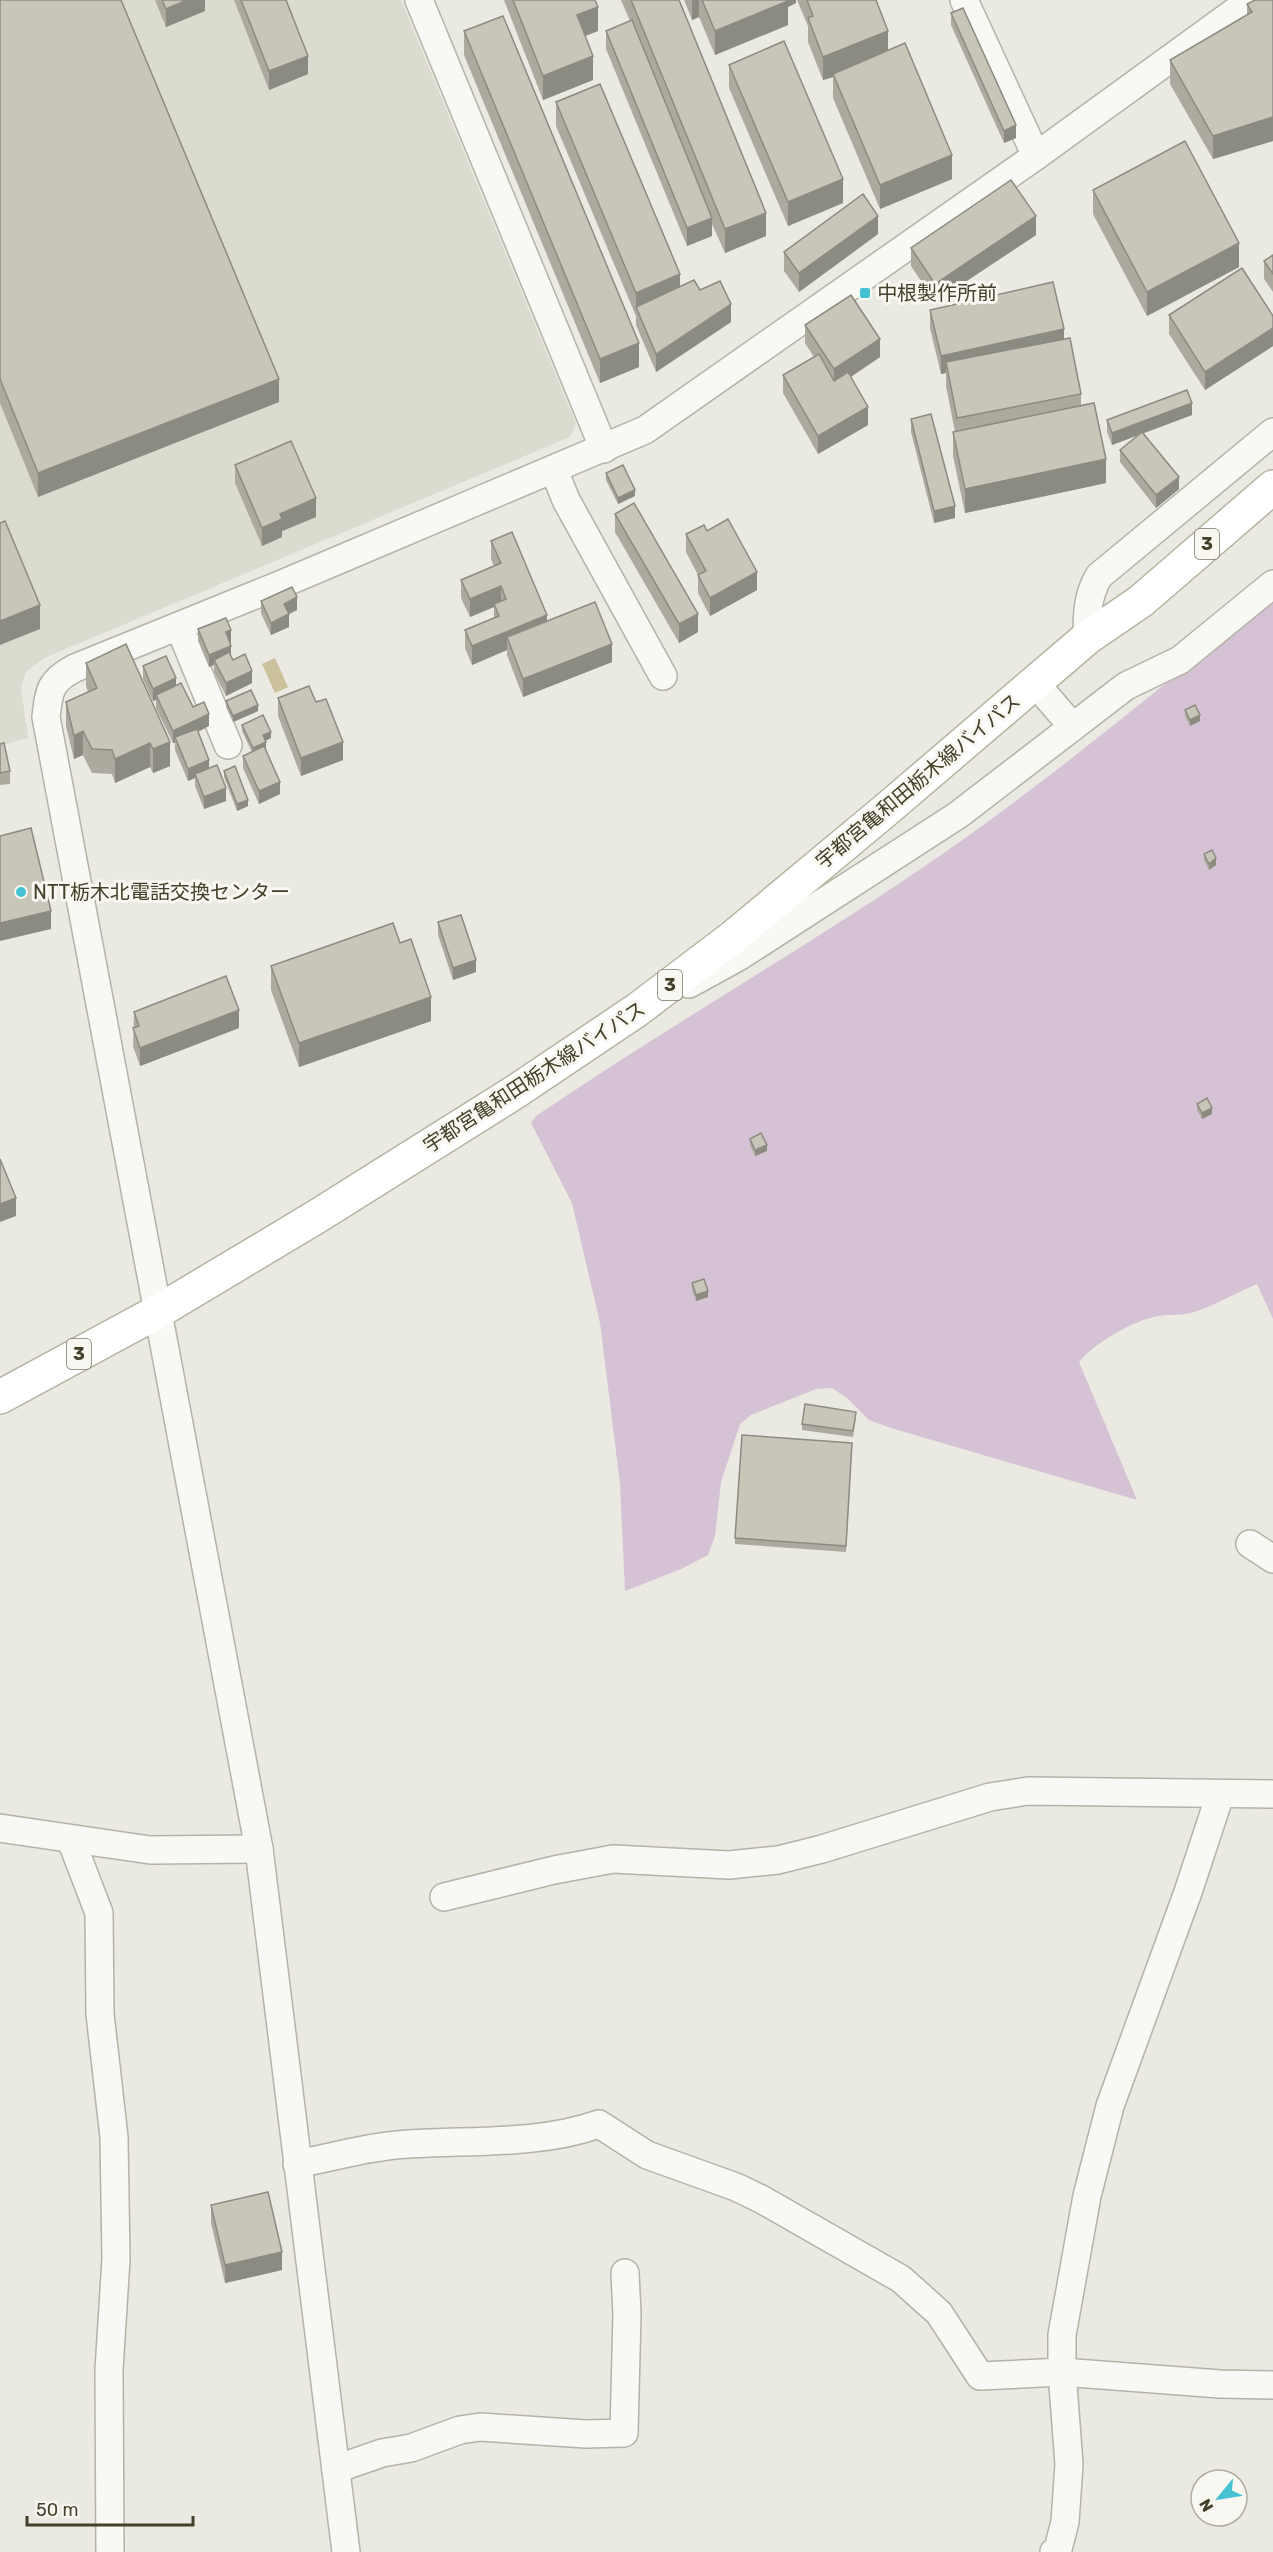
<svg xmlns="http://www.w3.org/2000/svg" width="1273" height="2552" viewBox="0 0 1273 2552" font-family="Rubik,'Noto Sans JP',sans-serif">
  <rect width="100%" height="100%" fill="#eae9e2"/>
  <!-- built -->
  <path fill="#dcdbd0" d="M0,0H401L576,424L570,437L44,658L26,672L21,688L28,738L0,746Z"/>
  <!-- green -->
  <path fill="#d5c2d4" d="M1273,596V1319L1257,1284C1236,1293 1215,1305 1194,1312C1182,1316 1169,1314 1157,1316C1133,1321 1094,1343 1079,1362L1137,1500L891,1428L869,1420L847,1398L832,1388L816,1389L751,1415L740,1424L721,1482L715,1536L708,1555L681,1569L625,1591L620,1484L600,1323L572,1203L531,1123L536,1116C670,1025 811,945 944,853C1058,773 1165,684 1273,596Z"/>
  <!-- water -->
  <path fill="#cbc19c" d="M275,658L288,687L275,693L262,664Z"/>
  <g fill="none" stroke-linecap="round" stroke-linejoin="round">
    <!-- minor casing -->
    <g stroke="#b5b3a7" stroke-width="30">
      <g id="minor">
        <path d="M419,0L604,449"/>
        <path d="M964,0L1036,156"/>
        <path d="M554,470L566,500L663,676"/>
        <path d="M179,626L228,745"/>
        <path d="M1087,638C1087,615 1087,596 1099,576L1273,432"/>
        <path d="M1035,683L1073,727"/>
        <path d="M689,984L740,956L958,815L1126,686L1180,660L1273,584"/>
        <path d="M1250,1544L1273,1559"/>
        <path d="M0,1828L150,1850L259,1849"/>
        <path d="M71,1840L99,1913L100,2014L114,2137L116,2259L109,2370L110,2552"/>
        <path d="M444,1897L554,1870L613,1859L729,1865L778,1860L822,1849L990,1797L1028,1791L1273,1794"/>
        <path d="M297,2164C334,2157 371,2146 409,2144C473,2140 539,2145 599,2124L647,2155L736,2187L761,2199L901,2279L939,2313L980,2376L1062,2372L1220,2384L1273,2385"/>
        <path d="M336,2469L382,2453L411,2448L460,2430L480,2427L586,2434L624,2433L627,2314L625,2273"/>
        <path d="M346,2552L259,1849L46,717C49,690 50,681 75,668L282,584L645,430L1036,156L1251,0"/>
        <path d="M1054,2552L1058,2549L1065,2522L1069,2464L1062,2372V2335L1087,2196L1110,2106L1188,1892L1220,1795"/>
      </g>
    </g>
    <!-- major casing -->
    <g stroke="#b6b4a1" stroke-width="36">
      <path id="major" d="M0,1397L159,1311L316,1217L515,1092L637,1010L732,938L887,809L1087,638L1141,601L1273,487"/>
    </g>
    <!-- minor -->
    <use href="#minor" stroke="#f8f8f4" stroke-width="27"/>
    <!-- major -->
    <use href="#major" stroke="#fff" stroke-width="33"/>
  </g>
  <!-- wall -->
  <g fill="#acaa9f">
    <path d="M0,0L279,402L38,497L0,403Z"/>
    <path d="M155,0H205V11L166,27Z"/>
    <path d="M234,0H286L308,74L269,90Z"/>
    <path d="M504,0H595L598,31L585,36L593,80L543,100Z"/>
    <path d="M621,0H679L766,236L725,253L712,224V236L687,246L606,49V31L630,21Z"/>
    <path d="M684,0H796V3L788,7V25L715,55L699,17L692,20Z"/>
    <path d="M797,0H876L888,50L952,179L880,209L833,98V77L823,80L808,42V26Z"/>
    <path d="M1273,0V141L1213,159L1170,84V60L1247,15V4Z"/>
    <path d="M951,13L1016,138L1004,143L951,25Z"/>
    <path d="M464,31L639,367L600,383L464,55Z"/>
    <path d="M729,65L843,203L788,226L729,88Z"/>
    <path d="M556,102L680,286L700,290L731,322L656,372L636,325V316L556,126Z"/>
    <path d="M1093,190L1239,267L1147,316L1093,214Z"/>
    <path d="M878,234L799,292L784,271V252Z"/>
    <path d="M1036,235L935,302L911,266V248Z"/>
    <path d="M1273,255V292L1264,279V261Z"/>
    <path d="M930,310L1064,339L1081,394V405L1106,483L965,513L953,456V432H955L946,386V373L941,374L930,328Z"/>
    <path d="M1169,315L1273,316V346L1205,390L1169,334Z"/>
    <path d="M805,325L880,357L851,377L868,425L818,454L783,393V375L814,357L805,343Z"/>
    <path d="M1192,415L1144,433L1179,489L1156,508L1120,462V450L1138,435L1112,445L1107,432V420Z"/>
    <path d="M911,419L955,518L934,523L911,432Z"/>
    <path d="M235,465L316,517L282,531V537L262,546L235,483Z"/>
    <path d="M606,473L635,496L618,504L606,480Z"/>
    <path d="M615,514L698,632L679,643L615,532Z"/>
    <path d="M707,531L757,590L710,616L698,593V575L686,552V534Z"/>
    <path d="M491,541L547,621L612,662L523,697L507,655V650L472,665L465,648V630L494,618V607L470,617L461,598V580L494,566L491,559Z"/>
    <path d="M261,601L297,610L289,614V627L271,635L261,613Z"/>
    <path d="M198,629L231,643H230L231,656L233,660L252,683L226,696L214,672V665L209,667L198,641Z"/>
    <path d="M86,663L170,766L153,773L150,767L115,783L112,774L92,773L83,755L74,759L66,726V702L88,692L86,686Z"/>
    <path d="M143,666L176,686L193,707L209,726L198,732L209,768L226,801L204,809L195,786V778L188,781L175,750V743H173L156,708V700L153,701L143,679Z"/>
    <path d="M278,698L316,702L343,760L301,776L278,716Z"/>
    <path d="M226,701L258,711L233,722L226,707Z"/>
    <path d="M1185,710L1200,721L1190,726L1185,716Z"/>
    <path d="M242,725L271,738L265,741V748L280,794L259,804L243,768V756L252,752L242,731Z"/>
    <path d="M0,744L10,771V784L0,785Z"/>
    <path d="M224,771L248,806L237,811L224,777Z"/>
    <path d="M1204,854L1216,865L1209,870L1204,860Z"/>
    <path d="M438,922L476,972L453,980L438,935Z"/>
    <path d="M400,943L431,1021L299,1067L271,990V966Z"/>
    <path d="M134,1012L239,1028L140,1066L133,1046Z"/>
    <path d="M1197,1104L1212,1114L1202,1119L1197,1110Z"/>
    <path d="M750,1139L767,1151L755,1156L750,1145Z"/>
    <path d="M692,1283L708,1297L696,1301L692,1290Z"/>
    <path d="M856,1418L853,1437L802,1430V1424Z"/>
    <path d="M852,1449L846,1552L735,1544V1538Z"/>
    <path d="M211,2205L282,2270L225,2283L211,2223Z"/>
  </g>
  <!-- shaded-wall -->
  <g fill="#8c8b82">
    <path d="M187,0H205V11L166,27V9Z"/>
    <path d="M692,0H699V17L692,20Z"/>
    <path d="M781,0H796V3L788,7V25L715,55V31Z"/>
    <path d="M598,7V31L577,39V15Z"/>
    <path d="M888,31V55L833,74V77L823,80V57Z"/>
    <path d="M308,56V74L269,90V71Z"/>
    <path d="M593,56V80L543,100V76Z"/>
    <path d="M1273,117V141L1213,159V136Z"/>
    <path d="M1016,125V138L1004,143V131Z"/>
    <path d="M952,155V179L880,209V185Z"/>
    <path d="M843,179V203L788,226V202Z"/>
    <path d="M766,213V236L725,253V229Z"/>
    <path d="M878,216V234L799,292V273Z"/>
    <path d="M1036,216V235L935,302V284Z"/>
    <path d="M712,218V236L687,246V228Z"/>
    <path d="M1239,243V267L1147,316V292Z"/>
    <path d="M680,274V298L636,307V316V293Z"/>
    <path d="M731,304V322L656,372V354Z"/>
    <path d="M1273,328V346L1205,390V372Z"/>
    <path d="M1064,329V347L946,362V373L941,374V356Z"/>
    <path d="M880,339V357L834,388V369Z"/>
    <path d="M639,343V367L600,383V359Z"/>
    <path d="M279,379V402L38,497V473Z"/>
    <path d="M1192,403V415L1112,445V433Z"/>
    <path d="M868,407V425L818,454V436Z"/>
    <path d="M1106,459V483L965,513V489Z"/>
    <path d="M1179,477V489L1156,508V495Z"/>
    <path d="M635,490V496L618,504V498Z"/>
    <path d="M316,498V517L282,531V537L262,546V528L280,514Z"/>
    <path d="M955,506V518L934,523V511Z"/>
    <path d="M757,572V590L710,616V598Z"/>
    <path d="M501,586V604H494V607L470,617V599Z"/>
    <path d="M297,597V610L284,616V604Z"/>
    <path d="M40,605V629L0,645V621Z"/>
    <path d="M289,614V627L271,635V623Z"/>
    <path d="M698,614V632L679,643V624Z"/>
    <path d="M547,615V633L507,637V650L472,665V646Z"/>
    <path d="M231,630V643L226,645V632Z"/>
    <path d="M612,644V662L523,697V679Z"/>
    <path d="M231,646V658L214,660V665L209,667V655Z"/>
    <path d="M252,671V683L226,696V683Z"/>
    <path d="M176,678V690L156,695V700L153,701V689Z"/>
    <path d="M258,705V711L233,722V716Z"/>
    <path d="M209,714V726L177,742L175,737V743H173V731Z"/>
    <path d="M1200,715V721L1190,726V720Z"/>
    <path d="M83,731V755L74,759V736Z"/>
    <path d="M271,732V738L263,742V735Z"/>
    <path d="M170,742V766L153,773V749Z"/>
    <path d="M266,742V748L253,754V748Z"/>
    <path d="M343,742V760L301,776V758Z"/>
    <path d="M150,743V767L115,783V759Z"/>
    <path d="M209,760V772L195,774V778L188,781V769Z"/>
    <path d="M280,782V794L259,804V791Z"/>
    <path d="M226,788V801L204,809V797Z"/>
    <path d="M248,800V806L237,811V804Z"/>
    <path d="M1216,858V865L1209,870V864Z"/>
    <path d="M51,911V929L0,941V923Z"/>
    <path d="M476,960V972L453,980V968Z"/>
    <path d="M431,997V1021L299,1067V1043Z"/>
    <path d="M239,1010V1028L140,1066V1048Z"/>
    <path d="M1212,1108V1114L1202,1119V1113Z"/>
    <path d="M767,1145V1151L755,1156V1150Z"/>
    <path d="M16,1198V1216L0,1222V1204Z"/>
    <path d="M708,1291V1297L696,1301V1295Z"/>
    <path d="M282,2252V2270L225,2283V2265Z"/>
  </g>
  <!-- building -->
  <g fill="#c8c6b9" stroke="#8c8b82" stroke-width="1.5">
    <path d="M0,0H121L279,379L38,473L0,379Z"/>
    <path d="M162,0H187L166,9Z"/>
    <path d="M241,0H286L308,56L269,71Z"/>
    <path d="M513,0H595L598,7L577,15L593,56L543,76Z"/>
    <path d="M631,0H679L766,213L725,229Z"/>
    <path d="M702,0H788V1L715,31Z"/>
    <path d="M807,0H876L888,31L823,57L808,18L813,16Z"/>
    <path d="M1255,0H1273V117L1213,136L1170,60L1252,12L1247,4Z"/>
    <path d="M963,8L1016,125L1004,131L951,13Z"/>
    <path d="M503,16L639,343L600,359L464,31Z"/>
    <path d="M632,20L712,218L687,228L606,31Z"/>
    <path d="M784,41L843,179L788,202L729,65Z"/>
    <path d="M905,43L952,155L880,185L833,74Z"/>
    <path d="M600,84L680,274L636,293L556,102Z"/>
    <path d="M1185,141L1239,243L1147,292L1093,190Z"/>
    <path d="M1011,180L1036,216L935,284L911,248Z"/>
    <path d="M863,194L878,216L799,273L784,252Z"/>
    <path d="M1273,255V274L1264,261Z"/>
    <path d="M1242,268L1273,316V328L1205,372L1169,315Z"/>
    <path d="M694,280L700,290L720,281L731,304L656,354L636,307Z"/>
    <path d="M1053,282L1064,329L941,356L930,310Z"/>
    <path d="M851,295L880,339L834,369L805,325Z"/>
    <path d="M1070,338L1081,394L957,418L946,362Z"/>
    <path d="M819,354L834,381L848,372L868,407L818,436L783,375Z"/>
    <path d="M1187,390L1192,403L1112,433L1107,420Z"/>
    <path d="M1094,403L1106,459L965,489L953,432Z"/>
    <path d="M931,414L955,506L934,511L911,419Z"/>
    <path d="M1142,432L1179,477L1156,495L1120,450Z"/>
    <path d="M291,441L316,498L280,514L282,519L262,528L235,465Z"/>
    <path d="M623,465L635,490L618,498L606,473Z"/>
    <path d="M634,503L698,614L679,624L615,514Z"/>
    <path d="M728,519L757,572L710,598L698,575L706,571L686,534L704,525L707,531Z"/>
    <path d="M5,521L40,605L0,621V523Z"/>
    <path d="M512,532L547,615L472,646L465,630L499,616L494,604L506,599L501,586L470,599L461,580L501,563L491,541Z"/>
    <path d="M292,587L297,597L284,604L289,614L271,623L261,601Z"/>
    <path d="M595,602L612,644L523,679L507,637Z"/>
    <path d="M226,618L231,630L226,632L231,646L209,655L198,629Z"/>
    <path d="M126,644L170,742L153,749L150,743L115,759L112,750L92,749L83,731L74,736L66,702L97,688L86,663Z"/>
    <path d="M229,652L233,660L245,654L252,671L226,683L214,660Z"/>
    <path d="M166,656L176,678L153,689L143,666Z"/>
    <path d="M181,683L193,707L204,702L209,714L173,731L156,695Z"/>
    <path d="M309,686L316,702L326,699L343,742L301,758L278,698Z"/>
    <path d="M251,690L258,705L233,716L226,701Z"/>
    <path d="M1195,705L1200,715L1190,720L1185,710Z"/>
    <path d="M263,715L271,732L263,735L266,742L253,748L242,725Z"/>
    <path d="M197,729L209,760L188,769L175,737Z"/>
    <path d="M4,743L10,771L0,773V744Z"/>
    <path d="M264,746L280,782L259,791L243,756Z"/>
    <path d="M217,765L226,788L204,797L195,774Z"/>
    <path d="M235,766L248,800L237,804L224,771Z"/>
    <path d="M31,828L51,911L0,923V836Z"/>
    <path d="M1212,850L1216,858L1209,864L1204,854Z"/>
    <path d="M461,915L476,960L453,968L438,922Z"/>
    <path d="M393,923L400,943L411,939L431,997L299,1043L271,966Z"/>
    <path d="M226,976L239,1010L140,1048L133,1028L139,1026L134,1012Z"/>
    <path d="M1207,1098L1212,1108L1202,1113L1197,1104Z"/>
    <path d="M761,1133L767,1145L755,1150L750,1139Z"/>
    <path d="M0,1159L16,1198L0,1204Z"/>
    <path d="M704,1279L708,1291L696,1295L692,1283Z"/>
    <path d="M805,1404L856,1412L853,1431L802,1424Z"/>
    <path d="M742,1435L852,1443L846,1546L735,1538Z"/>
    <path d="M268,2192L282,2252L225,2265L211,2205Z"/>
  </g>
  <!-- markers -->
  <g fill="#44c1d2" stroke="#f8f7f1" stroke-width="2">
    <rect x="859" y="287" width="12" height="12" rx="3"/>
    <circle cx="21" cy="892" r="6"/>
  </g>
  <g text-anchor="middle" dominant-baseline="central" stroke-width="6" stroke-linejoin="round" paint-order="stroke">
    <!-- shield labels -->
    <g fill="#f8f7f1" stroke="#797765" stroke-width="1.5">
      <rect x="1195" y="529" width="24" height="30" rx="4.5"/>
      <rect x="658" y="970" width="24" height="30" rx="4.5"/>
      <rect x="67" y="1339" width="24" height="30" rx="4.5"/>
    </g>
    <g font-size="18" font-weight="bold" fill="#434029">
      <text x="1207" y="544">3</text>
      <text x="670" y="985">3</text>
      <text x="79" y="1354">3</text>
    </g>
    <!-- poi labels -->
    <g font-size="20" fill="#434029" stroke="#f8f7f1" text-anchor="start">
      <text x="877" y="293">中根製作所前</text>
      <text x="33" y="892">NTT栃木北電話交換センター</text>
    </g>
    <!-- street labels -->
    <g font-size="20" fill="#434029" stroke="#f8f7f1">
      <text transform="translate(918 781) rotate(-40)">宇都宮亀和田栃木線バイパス</text>
      <text transform="translate(534 1077) rotate(-33)">宇都宮亀和田栃木線バイパス</text>
    </g>
  </g>
  <!-- north arrow -->
  <g transform="translate(1219 2498) rotate(240)"><circle r="28" fill="#f8f7f1" stroke="#b0aea1" stroke-width="1.5"/>
  <path d="M0-4.5L10 22L0 15L-10 22Z" fill="#44c1d2"/>
  <text y="-9" font-size="16" font-weight="bold" text-anchor="middle" fill="#434029">N</text>
  </g>
  <!-- scale -->
  <path d="M27 2516v9h166v-9" fill="none" stroke="#434029" stroke-width="3"/>
  <text x="36" y="2516" font-size="18" fill="#434029" stroke="#f8f7f1" stroke-width="4.5" paint-order="stroke">50 m</text>
</svg>
